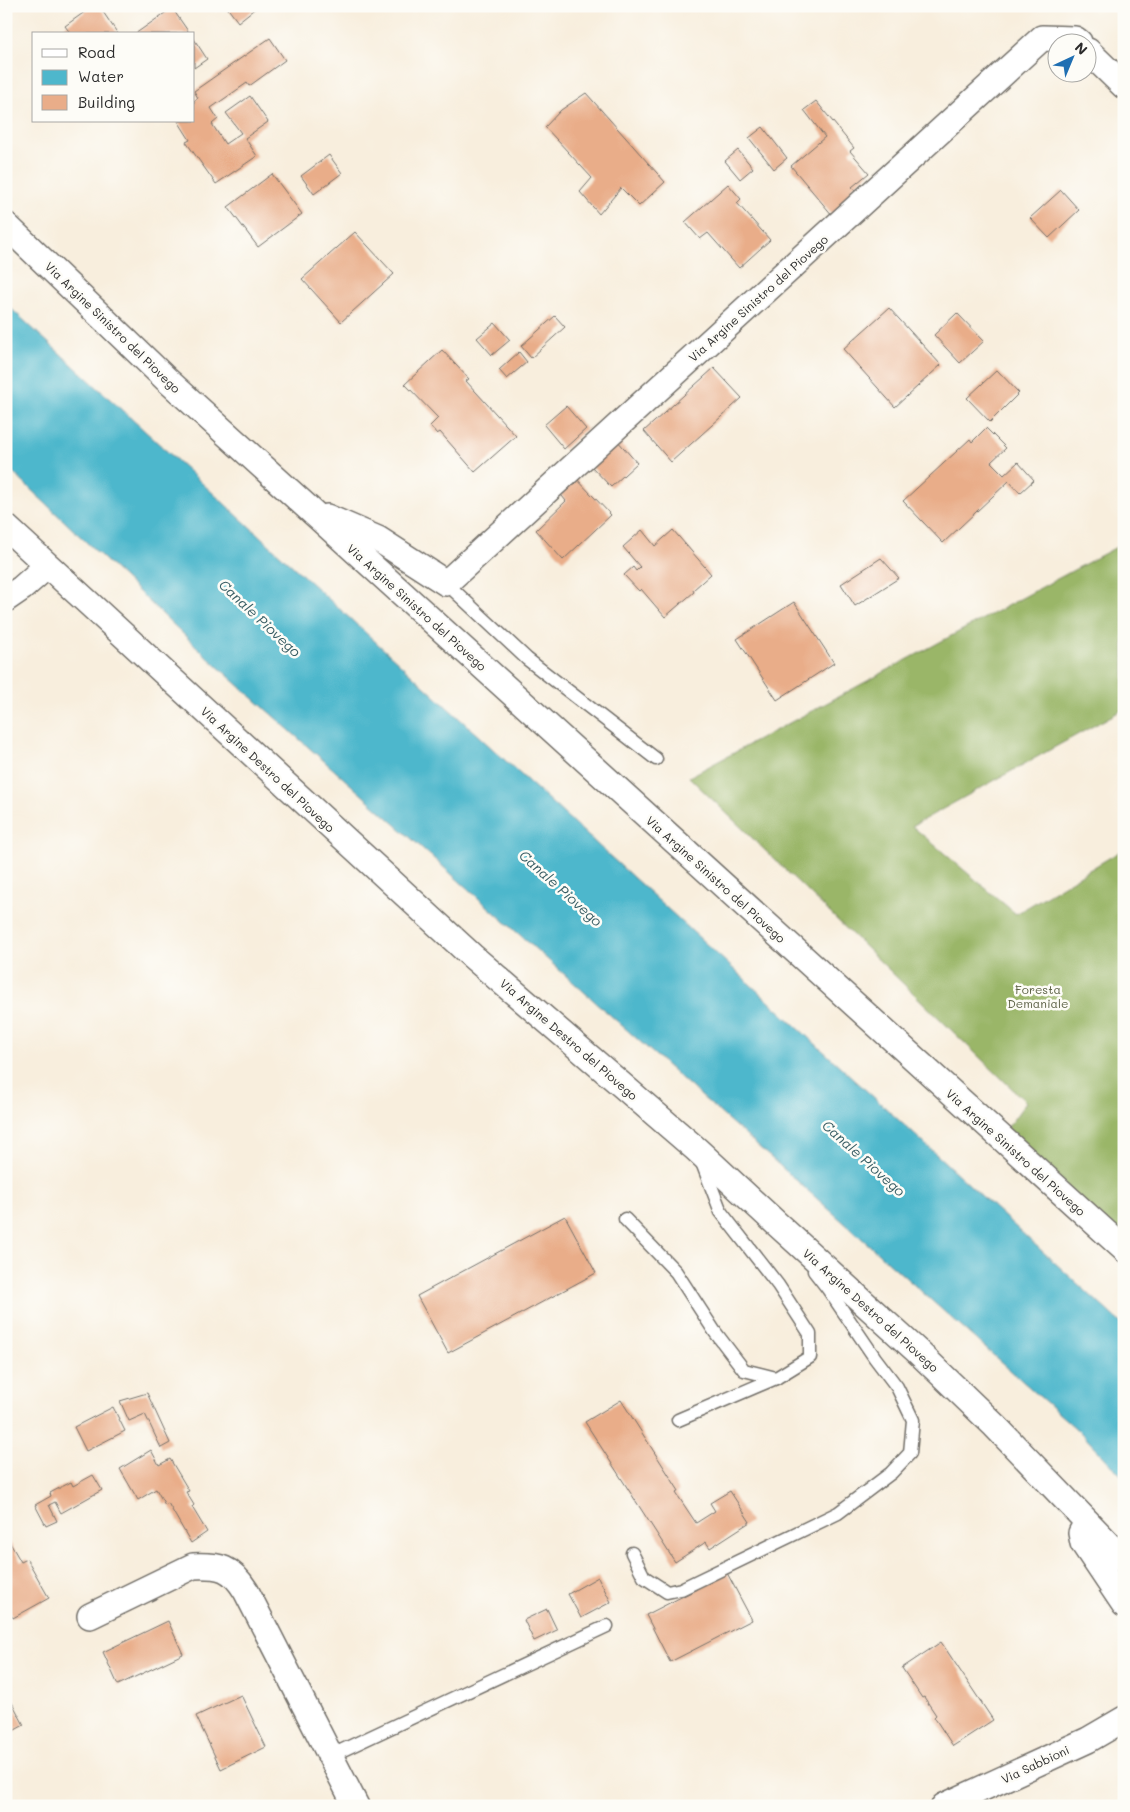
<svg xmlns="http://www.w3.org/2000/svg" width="1130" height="1812" viewBox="0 0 1130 1812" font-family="Mali,sans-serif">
  <rect width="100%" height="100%" fill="#fdfcf7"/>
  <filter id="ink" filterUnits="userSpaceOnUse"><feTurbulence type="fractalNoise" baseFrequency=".02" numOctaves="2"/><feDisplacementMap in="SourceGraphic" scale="10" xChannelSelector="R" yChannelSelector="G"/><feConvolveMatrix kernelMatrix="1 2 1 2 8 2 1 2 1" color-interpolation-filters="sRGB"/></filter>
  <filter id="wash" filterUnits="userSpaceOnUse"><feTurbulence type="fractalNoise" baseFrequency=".0096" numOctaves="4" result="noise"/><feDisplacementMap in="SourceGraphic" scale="20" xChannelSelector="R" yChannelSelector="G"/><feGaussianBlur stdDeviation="1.12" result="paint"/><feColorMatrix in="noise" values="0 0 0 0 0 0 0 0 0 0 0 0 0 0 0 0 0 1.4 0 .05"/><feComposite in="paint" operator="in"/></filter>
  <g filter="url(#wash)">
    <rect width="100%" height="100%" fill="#f8eedd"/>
    <!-- forest -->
    <path fill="#9ab668" stroke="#62704a" d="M1124,543V709L912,826L1016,914L1124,849V1249L1000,1138L1026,1102L689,777Z"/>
    <!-- water -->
    <path fill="#4eb7cc" stroke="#3c717c" d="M6,304L1124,1326V1478L1082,1434L217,666L6,466Z"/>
    <g id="blocks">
      <!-- building -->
      <g fill="#e9ad89">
        <path d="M93,6H99L118,34H71L65,26Z"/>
        <path d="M226,6H258L238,22Z"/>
        <path d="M172,8L190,34H135Z"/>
        <path d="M270,38L285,60L252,84L249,86L247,83L211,108L218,119L212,124L225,144L241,133L226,113L250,96L268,122L245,138L257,156L216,184L186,142L190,140L178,121H194V101L198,98L194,91Z"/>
        <path d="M194,39L207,59L194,68Z"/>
        <path d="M586,93L665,182L639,206L621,188L599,214L580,192L592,178L545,127L561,110Z"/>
        <path d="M816,101L854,148L850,151L869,173L852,187L858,195L833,216L791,166L825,137L804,110Z"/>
        <path d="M763,127L787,158L774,169L749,138Z"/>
        <path d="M738,150L753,168L740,179L725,161Z"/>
        <path d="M329,155L342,173L314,194L301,176Z"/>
        <path d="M272,174L302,214L258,247L228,207Z"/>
        <path d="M728,184L741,199L737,203L770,240L739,268L708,233L700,239L685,222Z"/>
        <path d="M1061,190L1079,210L1049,238L1030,218Z"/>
        <path d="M355,232L394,274L341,322L302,279Z"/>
        <path d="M889,308L941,365L895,407L843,349Z"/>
        <path d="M957,313L984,341L960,363L934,335Z"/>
        <path d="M555,316L565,327L531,358L521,346Z"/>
        <path d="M495,323L510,340L492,355L477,338Z"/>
        <path d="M442,350L469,379L466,381L516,436L475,472L440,432L437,434L430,426L438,418L405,384Z"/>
        <path d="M519,352L527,362L507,379L499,370Z"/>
        <path d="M714,368L742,398L671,462L644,431Z"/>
        <path d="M997,370L1019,393L990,422L967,398Z"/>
        <path d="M566,406L586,429L564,449L544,425Z"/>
        <path d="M986,428L1006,448L991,462L1004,475L1018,462L1034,480L1020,493L1009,481L943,543L903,501L970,439L972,442Z"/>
        <path d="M617,440L637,463L611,487L590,465Z"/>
        <path d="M574,476L611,515L563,560L536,530L566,501L558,491Z"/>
        <path d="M642,530L655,546L673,530L711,574L693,590L694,592L665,617L641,589L639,591L624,575L633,567L636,571L640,567L623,547Z"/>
        <path d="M881,558L899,578L855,606L841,584Z"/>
        <path d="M794,602L834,663L777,700L737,639Z"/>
        <path d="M565,1216L596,1273L448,1353L417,1296Z"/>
        <path d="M147,1393L170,1443L161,1448L145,1414L129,1421L120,1401Z"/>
        <path d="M621,1400L679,1491L676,1493L696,1523L715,1511L710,1503L730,1491L750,1522L710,1548L706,1542L675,1562L585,1422Z"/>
        <path d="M113,1407L125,1431L86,1451L74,1427Z"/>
        <path d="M151,1450L159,1465L170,1459L189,1491L186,1492L194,1505L192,1507L207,1532L191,1543L168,1503L165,1505L156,1489L138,1500L120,1469Z"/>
        <path d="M93,1475L102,1490L61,1513L55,1502L49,1505L57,1521L46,1526L35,1505L51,1496L50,1493L71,1482L73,1486Z"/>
        <path d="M6,1536L21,1562L27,1559L49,1598L13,1618L6,1607Z"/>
        <path d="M726,1571L752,1620L670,1662L646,1615L697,1589L695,1586Z"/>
        <path d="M598,1577L611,1602L581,1618L568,1594Z"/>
        <path d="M547,1609L557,1630L534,1641L524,1620Z"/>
        <path d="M168,1621L183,1654L118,1685L103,1652Z"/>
        <path d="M941,1642L993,1720L953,1746L934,1717L936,1715L924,1697L922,1698L902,1668Z"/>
        <path d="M241,1695L266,1747L221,1769L196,1716Z"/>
        <path d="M9,1697L24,1725L6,1735V1698Z"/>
      </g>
    </g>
  </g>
  <g filter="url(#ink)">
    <use href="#blocks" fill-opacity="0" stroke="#736f69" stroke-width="1"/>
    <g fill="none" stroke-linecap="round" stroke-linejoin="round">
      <!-- service casing -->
      <g stroke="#736f69" stroke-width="15">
        <g id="service">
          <path d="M446,583L527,659L656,759"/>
          <path d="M625,1219L676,1272L715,1332L744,1370L776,1378L810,1357V1334L778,1285L721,1212L701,1160"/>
          <path d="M678,1420L776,1378"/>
          <path d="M632,1553L644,1577L667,1592L681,1589L838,1513L891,1473L910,1453L913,1420L897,1387L875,1358L828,1289L814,1271"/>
          <path d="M330,1756L607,1626"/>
        </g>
      </g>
      <!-- minor casing -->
      <g stroke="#736f69" stroke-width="28">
        <g id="minor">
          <path d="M1088,51L1124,86"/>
          <path d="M6,225L166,379L1124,1249"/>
          <path d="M327,517L378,539L446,583L1042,38L1075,39L1079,42"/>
          <path d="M6,527L472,956L696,1149L777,1224L917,1351L995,1426L1124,1560"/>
          <path d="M6,599L22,588L47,566"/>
          <path d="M1087,1522L1081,1533L1083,1543L1124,1604"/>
          <path d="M90,1616L193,1566C221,1565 231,1567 246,1591L356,1806"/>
          <path d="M944,1806L1088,1740L1124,1719"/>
        </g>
      </g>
      <!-- service -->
      <use href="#service" stroke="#fff" stroke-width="12"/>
      <!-- minor -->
      <use href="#minor" stroke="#fff" stroke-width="25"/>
    </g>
  </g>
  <g text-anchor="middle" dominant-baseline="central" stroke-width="5" stroke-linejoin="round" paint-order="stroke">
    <!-- street labels -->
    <g font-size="12" fill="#2b2b2b" stroke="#fdfcf7">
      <text transform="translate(758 298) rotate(-42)">Via Argine Sinistro del Piovego</text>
      <text transform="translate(113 327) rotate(44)">Via Argine Sinistro del Piovego</text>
      <text transform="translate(417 607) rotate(42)">Via Argine Sinistro del Piovego</text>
      <text transform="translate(268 769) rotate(43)">Via Argine Destro del Piovego</text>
      <text transform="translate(716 879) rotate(42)">Via Argine Sinistro del Piovego</text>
      <text transform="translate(569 1039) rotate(41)">Via Argine Destro del Piovego</text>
      <text transform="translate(1016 1152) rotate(42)">Via Argine Sinistro del Piovego</text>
      <text transform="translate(871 1310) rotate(42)">Via Argine Destro del Piovego</text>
      <text transform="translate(1035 1764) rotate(-25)">Via Sabbioni</text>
    </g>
    <!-- park labels -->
    <g font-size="12" fill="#595e42" stroke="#fdfcf7">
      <text x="1038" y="989">Foresta<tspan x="1038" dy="14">Demaniale</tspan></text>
    </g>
    <!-- water labels -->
    <g font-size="14" font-style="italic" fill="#375c63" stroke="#fdfcf7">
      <text transform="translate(260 618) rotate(43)">Canale Piovego</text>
      <text transform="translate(561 888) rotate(42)">Canale Piovego</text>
      <text transform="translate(864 1158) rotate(42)">Canale Piovego</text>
    </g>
  </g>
  <!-- margin -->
  <rect width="1130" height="1812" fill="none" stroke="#fdfcf7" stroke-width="25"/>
  <!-- legend -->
  <rect x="32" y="32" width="162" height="90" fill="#fdfcf7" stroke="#a9a8a5"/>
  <rect x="42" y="49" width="25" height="8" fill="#ffffff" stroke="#a9a8a5"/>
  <text x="78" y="58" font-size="15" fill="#2b2b2b">Road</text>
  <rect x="42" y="70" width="25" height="15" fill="#4eb7cc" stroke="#a9a8a5"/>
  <text x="78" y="82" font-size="15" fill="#2b2b2b">Water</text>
  <rect x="42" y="95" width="25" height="15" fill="#e9ad89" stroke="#a9a8a5"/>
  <text x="78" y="108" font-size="15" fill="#2b2b2b">Building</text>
  <!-- north arrow -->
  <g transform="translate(1072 58) rotate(44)"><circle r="24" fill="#fdfcf7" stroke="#a9a8a5"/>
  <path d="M0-4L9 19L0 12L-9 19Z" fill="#1f6fb2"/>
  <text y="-8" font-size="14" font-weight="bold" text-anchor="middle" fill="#2b2b2b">N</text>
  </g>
</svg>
